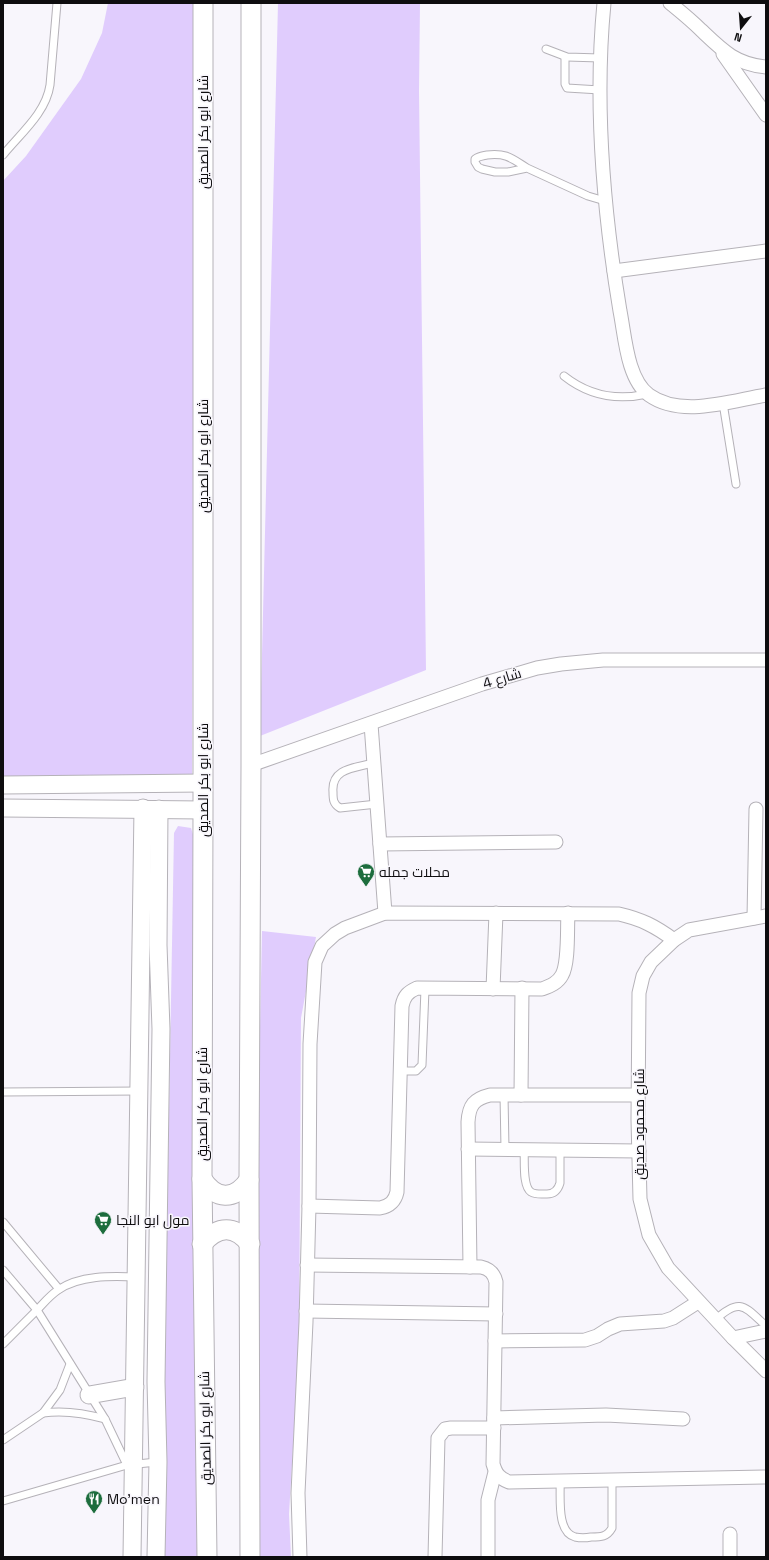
<svg xmlns="http://www.w3.org/2000/svg" width="769" height="1560" viewBox="0 0 769 1560" font-family="'Space Grotesk',Cairo,sans-serif">
  <rect width="100%" height="100%" fill="#f8f6fc"/>
  <!-- green -->
  <g fill="#e0ccfd">
    <path d="M108,3H194L192,774L3,779V181L26,156L81,79L102,33Z"/>
    <path d="M278,3H420L419,91L426,670L260,736Z"/>
    <path d="M178,826L191,828L195,841L197,1557H161L174,833Z"/>
    <path d="M262,931L316,937L301,1018L299,1348L289,1514L291,1557H260L257,1171Z"/>
  </g>
  <g fill="none" stroke-linecap="round" stroke-linejoin="round">
    <!-- service casing -->
    <g stroke="#b5b2b8" stroke-width="9">
      <g id="service">
        <path d="M546,49L567,57L600,58"/>
        <path d="M565,57V84L567,88L600,90"/>
        <path d="M3,155C20,134 46,113 50,85L57,3"/>
        <path d="M527,168C511,158 507,153 487,155C482,156 479,156 475,159V162L478,167L482,169L495,172H508L527,168L588,196L605,201"/>
        <path d="M564,376C588,395 616,401 647,394"/>
        <path d="M723,403L736,484"/>
        <path d="M373,763C355,768 331,768 333,792C333,799 333,804 340,808L377,804"/>
        <path d="M400,1071H416L422,1065L425,989"/>
        <path d="M3,1092L139,1091"/>
        <path d="M504,1095L505,1149"/>
        <path d="M524,1150C525,1160 522,1186 531,1192C536,1195 541,1194 547,1194C554,1194 558,1190 560,1183V1150"/>
        <path d="M3,1222L59,1289"/>
        <path d="M3,1270L37,1310L105,1419L127,1465"/>
        <path d="M715,1320C740,1297 744,1306 766,1326"/>
        <path d="M3,1344C14,1333 25,1322 36,1311C43,1304 49,1296 58,1290C80,1275 111,1276 136,1277"/>
        <path d="M43,1413C65,1410 84,1413 105,1419"/>
        <path d="M3,1440L43,1413L60,1390L70,1364"/>
        <path d="M560,1480C561,1496 556,1532 575,1537C580,1538 586,1538 591,1537C601,1537 607,1537 612,1528V1479"/>
        <path d="M3,1501L127,1465L157,1462"/>
      </g>
    </g>
    <!-- minor casing -->
    <g stroke="#b5b2b8" stroke-width="15">
      <g id="minor">
        <path d="M604,3C594,106 603,209 620,311C625,336 627,379 649,395C681,418 730,401 766,395"/>
        <path d="M670,3C681,12 691,20 701,30C722,50 735,64 766,67"/>
        <path d="M723,54L766,115"/>
        <path d="M614,271L766,251"/>
        <path d="M371,724L385,913"/>
        <path d="M251,765L482,684L537,668L561,664L603,660H766"/>
        <path d="M380,844L556,842"/>
        <path d="M766,916L689,930L674,940L651,962L643,976L639,993L638,1120L640,1199L649,1235L668,1268L733,1338L766,1371"/>
        <path d="M754,918L756,809"/>
        <path d="M493,989L496,913"/>
        <path d="M521,1095L522,988"/>
        <path d="M468,1149L639,1151"/>
        <path d="M309,1206L380,1208C390,1206 395,1201 397,1192L402,1006C404,996 408,992 417,988L542,989C550,986 558,983 562,975C569,963 567,928 568,913"/>
        <path d="M307,1265L481,1267C490,1269 494,1273 496,1282L493,1464C496,1474 499,1478 509,1482L766,1477"/>
        <path d="M470,1267L468,1122C469,1105 474,1099 490,1095H638"/>
        <path d="M306,1311L496,1314"/>
        <path d="M733,1338L766,1331"/>
        <path d="M495,1341L585,1340L597,1336L608,1329L620,1324L664,1321L673,1318L698,1302"/>
        <path d="M494,1418L606,1415L683,1419"/>
        <path d="M730,1534V1557"/>
        <path d="M300,1557L298,1493L306,1322L309,1206L310,1044L315,962L322,946L335,934L345,928L385,913L619,914C641,919 655,926 674,940"/>
        <path d="M435,1557L438,1438L445,1429L451,1428H494"/>
        <path d="M488,1557V1500L495,1472"/>
      </g>
    </g>
    <!-- tertiary casing -->
    <g stroke="#b5b2b8" stroke-width="19">
      <g id="tertiary">
        <path d="M3,785L203,783"/>
        <path d="M3,808L203,810"/>
        <path d="M89,1395L135,1387"/>
        <path d="M132,1557L143,808"/>
        <path d="M156,1557L158,1462L156,1382L161,1029L158,945L159,809"/>
      </g>
    </g>
    <!-- secondary casing -->
    <g stroke="#b5b2b8" stroke-width="21">
      <g id="secondary">
        <path d="M203,3V810L202,1179L207,1557"/>
        <path d="M202,1179C216,1200 234,1201 249,1180"/>
        <path d="M202,1244C218,1225 235,1225 250,1244"/>
        <path d="M250,1557L249,1180L251,765V3"/>
      </g>
    </g>
    <!-- service -->
    <use href="#service" stroke="#fff" stroke-width="7"/>
    <!-- minor -->
    <use href="#minor" stroke="#fff" stroke-width="13"/>
    <!-- tertiary -->
    <use href="#tertiary" stroke="#fff" stroke-width="17"/>
    <!-- secondary -->
    <use href="#secondary" stroke="#fff" stroke-width="19"/>
  </g>
  <!-- icons -->
  <defs>
    <g id="supermarket-pin" transform="scale(0.9)"><path d="M0 17L-7.5 6A9.5 9.5 0 1 1 7.5 6Z" fill="#1d6d3d" stroke="#f8f6fc"/><path d="M-6-5.5h2.5l.6 2H6L4.5 2H-2.5L-4.4-4H-6ZM-1.5 3.2a1.3 1.3 0 1 0 .1 0ZM3 3.2a1.3 1.3 0 1 0 .1 0Z" fill="#fff"/></g>
    <g id="restaurant-pin" transform="scale(0.9)"><path d="M0 17L-7.5 6A9.5 9.5 0 1 1 7.5 6Z" fill="#1d6d3d" stroke="#f8f6fc"/><path d="M-5-6h1v4h1v-4h1v4h1v-4h1v5L-1.5 .5V6h-2V.5L-5-1ZM5-6V6H3V1.5H1.5Q1.5-4 5-6Z" fill="#fff"/></g>
  </defs>
  <g fill-rule="evenodd">
    <use href="#supermarket-pin" x="366" y="872"/>
    <use href="#supermarket-pin" x="103" y="1220"/>
    <use href="#restaurant-pin" x="94" y="1499"/>
  </g>
  <g text-anchor="middle" dominant-baseline="central" stroke-width="3" stroke-linejoin="round" paint-order="stroke">
    <!-- street labels -->
    <g font-size="14" fill="#0e0d0f" stroke="#f8f6fc">
      <text transform="translate(203 132) rotate(-90)">شارع ابو بكر الصديق</text>
      <text transform="translate(203 456) rotate(-90)">شارع ابو بكر الصديق</text>
      <text transform="translate(502 678) rotate(-17)">شارع 4</text>
      <text transform="translate(203 780) rotate(-90)">شارع ابو بكر الصديق</text>
      <text transform="translate(202 1104) rotate(-90)">شارع ابو بكر الصديق</text>
      <text transform="translate(639 1124) rotate(-90)">شارع محمود صديق</text>
      <text transform="translate(205 1428) rotate(-91)">شارع ابو بكر الصديق</text>
    </g>
    <!-- poi labels -->
    <g font-size="14" fill="#0e0d0f" stroke="#f8f6fc" text-anchor="start">
      <text x="379" y="872">محلات جمله</text>
      <text x="116" y="1220">مول ابو النجا</text>
      <text x="107" y="1499">Mo'men</text>
    </g>
  </g>
  <!-- border -->
  <rect width="769" height="1560" fill="none" stroke="#0e0d0f" stroke-width="8"/>
  <!-- north arrow -->
  <g transform="translate(741 28) rotate(197)" stroke="#f8f6fc" stroke-width="3" paint-order="stroke">
  <path d="M0-3L7 15L0 10L-7 15Z" fill="#0e0d0f"/>
  <text y="-6" font-size="11" font-weight="bold" text-anchor="middle" fill="#0e0d0f">N</text>
  </g>
</svg>
